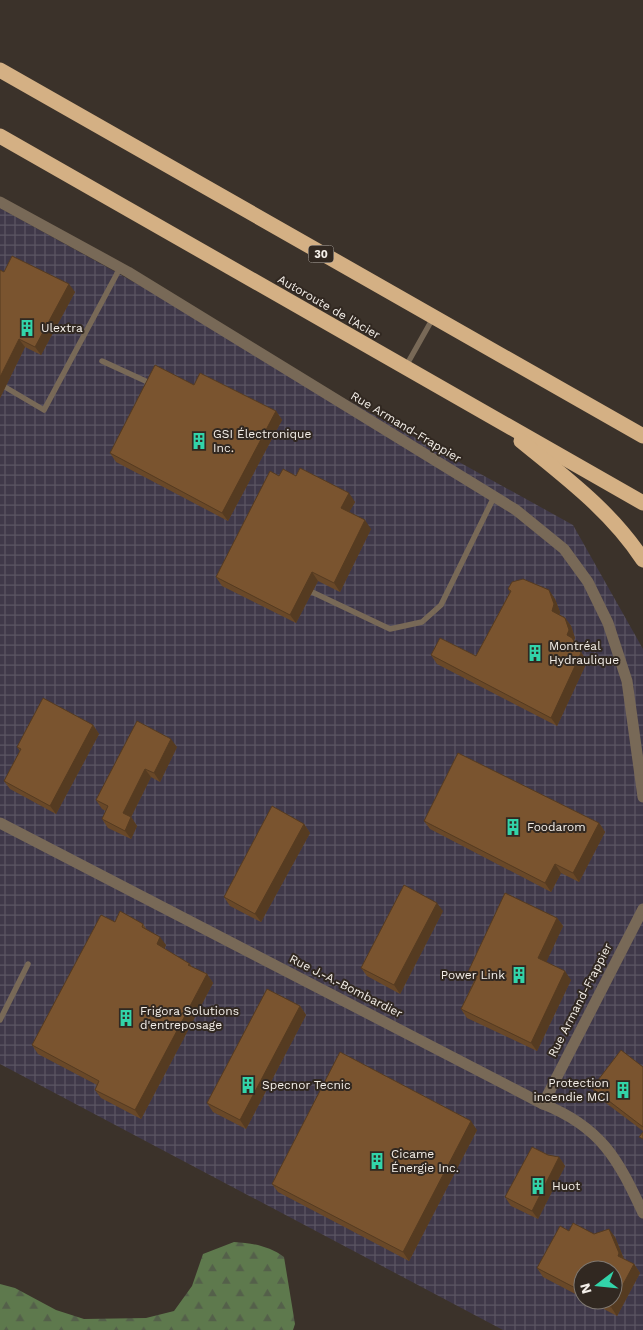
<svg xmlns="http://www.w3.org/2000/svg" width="643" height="1330" viewBox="0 0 643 1330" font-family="'Work Sans',sans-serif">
  <defs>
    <pattern id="industrial-grid" width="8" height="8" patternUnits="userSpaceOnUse" patternTransform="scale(1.25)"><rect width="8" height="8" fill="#3f3849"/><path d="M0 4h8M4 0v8" fill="none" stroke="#5b5563"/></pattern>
    <pattern id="forest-firs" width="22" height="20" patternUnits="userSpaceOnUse" patternTransform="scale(1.25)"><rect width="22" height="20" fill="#5e794d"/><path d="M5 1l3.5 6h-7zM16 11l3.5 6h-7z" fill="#54604a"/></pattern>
  </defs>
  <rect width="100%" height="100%" fill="#3b322a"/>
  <!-- industrial -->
  <path fill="url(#industrial-grid)" fill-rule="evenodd" d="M0,208L573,525L643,649V1330H503L0,1064ZM583,1270H613V1300H583Z"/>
  <!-- forest -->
  <path fill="url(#forest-firs)" d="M234,1242C252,1243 269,1246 284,1257L295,1324L293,1330H0V1284L15,1288L56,1310L84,1319L146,1318L174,1311L192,1286L203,1254Z"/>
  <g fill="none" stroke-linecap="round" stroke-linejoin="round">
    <!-- lane -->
    <g stroke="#786957" stroke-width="5.5">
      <path d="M102,361L152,384"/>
      <path d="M406,366L433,318"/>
      <path d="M5,387L44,410L120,268"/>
      <path d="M312,592L390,629L422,622L441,605L494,497"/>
      <path d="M0,1020L28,964"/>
    </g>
    <!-- street -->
    <g stroke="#786957" stroke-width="11">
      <path d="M0,202L128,272L516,510L564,549L588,582L608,623L627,681L643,797"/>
      <path d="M0,823L543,1104C601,1127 618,1159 643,1213"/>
      <path d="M543,1104L643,909"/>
    </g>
    <!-- highway -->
    <g stroke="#d4b084" stroke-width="15">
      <path d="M0,70L643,436"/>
      <path d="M0,136L643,503"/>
      <path d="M521,441C565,477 611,511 643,560"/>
    </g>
  </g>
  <!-- wall -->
  <g fill="#694828">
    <path d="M0,270L4,272L75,292L41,355L25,347L0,398Z"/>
    <path d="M276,411L282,420L228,521L116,462L110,453Z"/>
    <path d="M296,476L355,502L349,512L371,529L340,592L318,581L296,623L222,586L216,577Z"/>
    <path d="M508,589L555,599L560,612L559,615L565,618L571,626L575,638L574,640L587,662L557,726L437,664L431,655L476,656L510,592Z"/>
    <path d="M93,725L99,734L56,814L10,789L4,781L20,751L17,747Z"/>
    <path d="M177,747L160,782L151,777L131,817L137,826L131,839L108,828L102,819L106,811L102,809L96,800Z"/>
    <path d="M424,821L599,823L605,832L579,882L561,873L551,892L430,829Z"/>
    <path d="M304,824L310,833L261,922L230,906L224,897Z"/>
    <path d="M443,911L400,994L367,976L361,968Z"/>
    <path d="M557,918L563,926L546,962L571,980L537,1051L467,1018L461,1009L474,981L468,972Z"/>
    <path d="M115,922L143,924L147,930L166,945L164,949L190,964L192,967L207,974L213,983L141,1119L101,1098L95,1090L97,1085L38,1054L32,1045Z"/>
    <path d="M300,1006L306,1015L246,1129L213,1112L207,1103Z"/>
    <path d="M643,1067V1131L598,1097L592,1088Z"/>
    <path d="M477,1130L409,1261L278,1192L272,1184Z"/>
    <path d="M559,1157L565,1166L538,1219L511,1206L505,1197Z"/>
    <path d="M569,1231L615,1237L624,1259L634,1264L640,1273L617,1316L587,1300H613L583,1270V1298L543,1277L537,1268Z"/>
  </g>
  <!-- shaded-wall -->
  <g fill="#553b21">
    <path d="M69,284L75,292L41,355L35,347Z"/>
    <path d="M19,339L25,347L0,398V377Z"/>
    <path d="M276,411L282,420L228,521L222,513Z"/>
    <path d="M349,493L355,502L347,516L341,508Z"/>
    <path d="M365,520L371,529L340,592L334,583Z"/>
    <path d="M312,572L318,581L296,623L290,615Z"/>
    <path d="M549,590L555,599L560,612L558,620L552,611Z"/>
    <path d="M565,618L571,626L575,638L574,640L587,662L557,726L551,718L567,635Z"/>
    <path d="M93,725L99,734L56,814L50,806Z"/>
    <path d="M171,739L177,747L160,782L154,773Z"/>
    <path d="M145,769L151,777L129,821L123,813Z"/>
    <path d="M131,817L137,826L131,839L125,831Z"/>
    <path d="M599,823L605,832L579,882L573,873Z"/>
    <path d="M304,824L310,833L261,922L255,914Z"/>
    <path d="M555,864L561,873L551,892L545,883Z"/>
    <path d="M437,903L443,911L400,994L394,985Z"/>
    <path d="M557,918L563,926L544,967L538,958Z"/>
    <path d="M160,937L166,945L163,953L157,944Z"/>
    <path d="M565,971L571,980L537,1051L531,1043Z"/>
    <path d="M207,974L213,983L141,1119L135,1110Z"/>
    <path d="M300,1006L306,1015L246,1129L240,1120Z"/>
    <path d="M471,1121L477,1130L409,1261L403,1252Z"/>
    <path d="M559,1157L565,1166L538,1219L532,1211Z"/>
    <path d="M609,1229L615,1237L625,1262L618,1256Z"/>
    <path d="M634,1264L640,1273L617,1316L611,1307Z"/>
  </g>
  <!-- building -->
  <g fill="#7a542f" stroke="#553b21">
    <path d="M12,256L69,284L35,347L19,339L0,377V270L4,272Z"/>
    <path d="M155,365L194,385L200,373L276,411L222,513L110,453Z"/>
    <path d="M300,468L349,493L341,508L365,520L334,583L312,572L290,615L216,577L270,471L279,476L283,469L296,476Z"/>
    <path d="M523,579L549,590L554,604L552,611L565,618L569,630L567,635L572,638L581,653L551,718L431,655L440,638L476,656L511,591L508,589L512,582Z"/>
    <path d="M43,698L93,725L50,806L4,781L21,749L17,747Z"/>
    <path d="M137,721L171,739L154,773L145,769L123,813L131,817L125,831L102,819L108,806L96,800Z"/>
    <path d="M458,753L599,823L573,873L555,864L545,883L424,821Z"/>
    <path d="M272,806L304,824L255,914L224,897Z"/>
    <path d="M404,885L437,903L394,985L361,968Z"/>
    <path d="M505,893L557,918L538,958L565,971L531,1043L461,1009L477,977L468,972Z"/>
    <path d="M120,911L143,924L142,927L160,937L157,944L190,964L188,965L207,974L135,1110L95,1090L99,1081L32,1045L101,915L115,922Z"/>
    <path d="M267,989L300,1006L240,1120L207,1103Z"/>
    <path d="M621,1050L643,1067V1127L592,1088Z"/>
    <path d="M340,1052L471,1121L403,1252L272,1184Z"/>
    <path d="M643,1132V1139L639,1137Z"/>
    <path d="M532,1147L548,1155L559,1157L532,1211L505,1197Z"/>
    <path d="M573,1223L594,1234L609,1229L619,1253L618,1256L634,1264L611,1307L597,1300H613V1270H583V1292L537,1268L560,1226L569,1231Z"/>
  </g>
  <!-- icons -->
  <defs>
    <g id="building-bare" transform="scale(1.35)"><path d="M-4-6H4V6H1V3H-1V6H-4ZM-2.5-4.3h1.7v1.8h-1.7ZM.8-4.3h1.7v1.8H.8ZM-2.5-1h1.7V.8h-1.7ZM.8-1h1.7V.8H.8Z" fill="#32d4a9" stroke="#312821" stroke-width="2.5" paint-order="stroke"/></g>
  </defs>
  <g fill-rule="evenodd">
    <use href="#building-bare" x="27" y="328"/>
    <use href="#building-bare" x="199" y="441"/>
    <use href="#building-bare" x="535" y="653"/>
    <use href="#building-bare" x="513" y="827"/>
    <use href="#building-bare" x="519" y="975"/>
    <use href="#building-bare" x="126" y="1018"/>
    <use href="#building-bare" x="248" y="1085"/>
    <use href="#building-bare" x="623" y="1090"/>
    <use href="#building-bare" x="377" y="1161"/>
    <use href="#building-bare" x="538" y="1186"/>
  </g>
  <g text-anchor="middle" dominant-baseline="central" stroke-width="4" stroke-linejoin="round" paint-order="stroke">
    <!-- shield labels -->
    <rect fill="#312821" stroke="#bab3ad" stroke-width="1" x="308.5" y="245.5" width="25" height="17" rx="4"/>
    <g font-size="11" font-weight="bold" fill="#f4efe9">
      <text x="321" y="254">30</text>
    </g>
    <!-- street labels -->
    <g font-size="12" fill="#f4efe9" stroke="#312821">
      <text transform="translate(329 307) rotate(30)">Autoroute de l'Acier</text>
      <text transform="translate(406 427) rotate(31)">Rue Armand-Frappier</text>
      <text transform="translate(346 986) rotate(27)">Rue J.-A.-Bombardier</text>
      <text transform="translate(580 1000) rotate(-63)">Rue Armand-Frappier</text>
    </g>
    <!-- poi labels -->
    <g font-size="12" fill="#f4efe9" stroke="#312821" text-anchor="start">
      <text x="41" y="328">Ulextra</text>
      <text x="213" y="434">GSI Électronique<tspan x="213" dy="14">Inc.</tspan></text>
      <text x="549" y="646">Montréal<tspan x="549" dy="14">Hydraulique</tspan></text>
      <text x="527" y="827">Foodarom</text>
      <text x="505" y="975" text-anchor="end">Power Link</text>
      <text x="140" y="1011">Frigora Solutions<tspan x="140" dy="14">d'entreposage</tspan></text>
      <text x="609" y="1083" text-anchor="end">Protection<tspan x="609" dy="14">incendie MCI</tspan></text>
      <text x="262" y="1085">Specnor Tecnic</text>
      <text x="391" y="1154">Cicame<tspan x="391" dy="14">Énergie Inc.</tspan></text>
      <text x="552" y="1186">Huot</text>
    </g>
  </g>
  <!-- north arrow -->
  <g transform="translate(598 1285) rotate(254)"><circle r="24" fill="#312821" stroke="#7f7871"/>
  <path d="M0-4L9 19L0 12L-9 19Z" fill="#32d4a9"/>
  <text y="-8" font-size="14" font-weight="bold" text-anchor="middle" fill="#f4efe9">N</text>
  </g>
</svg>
